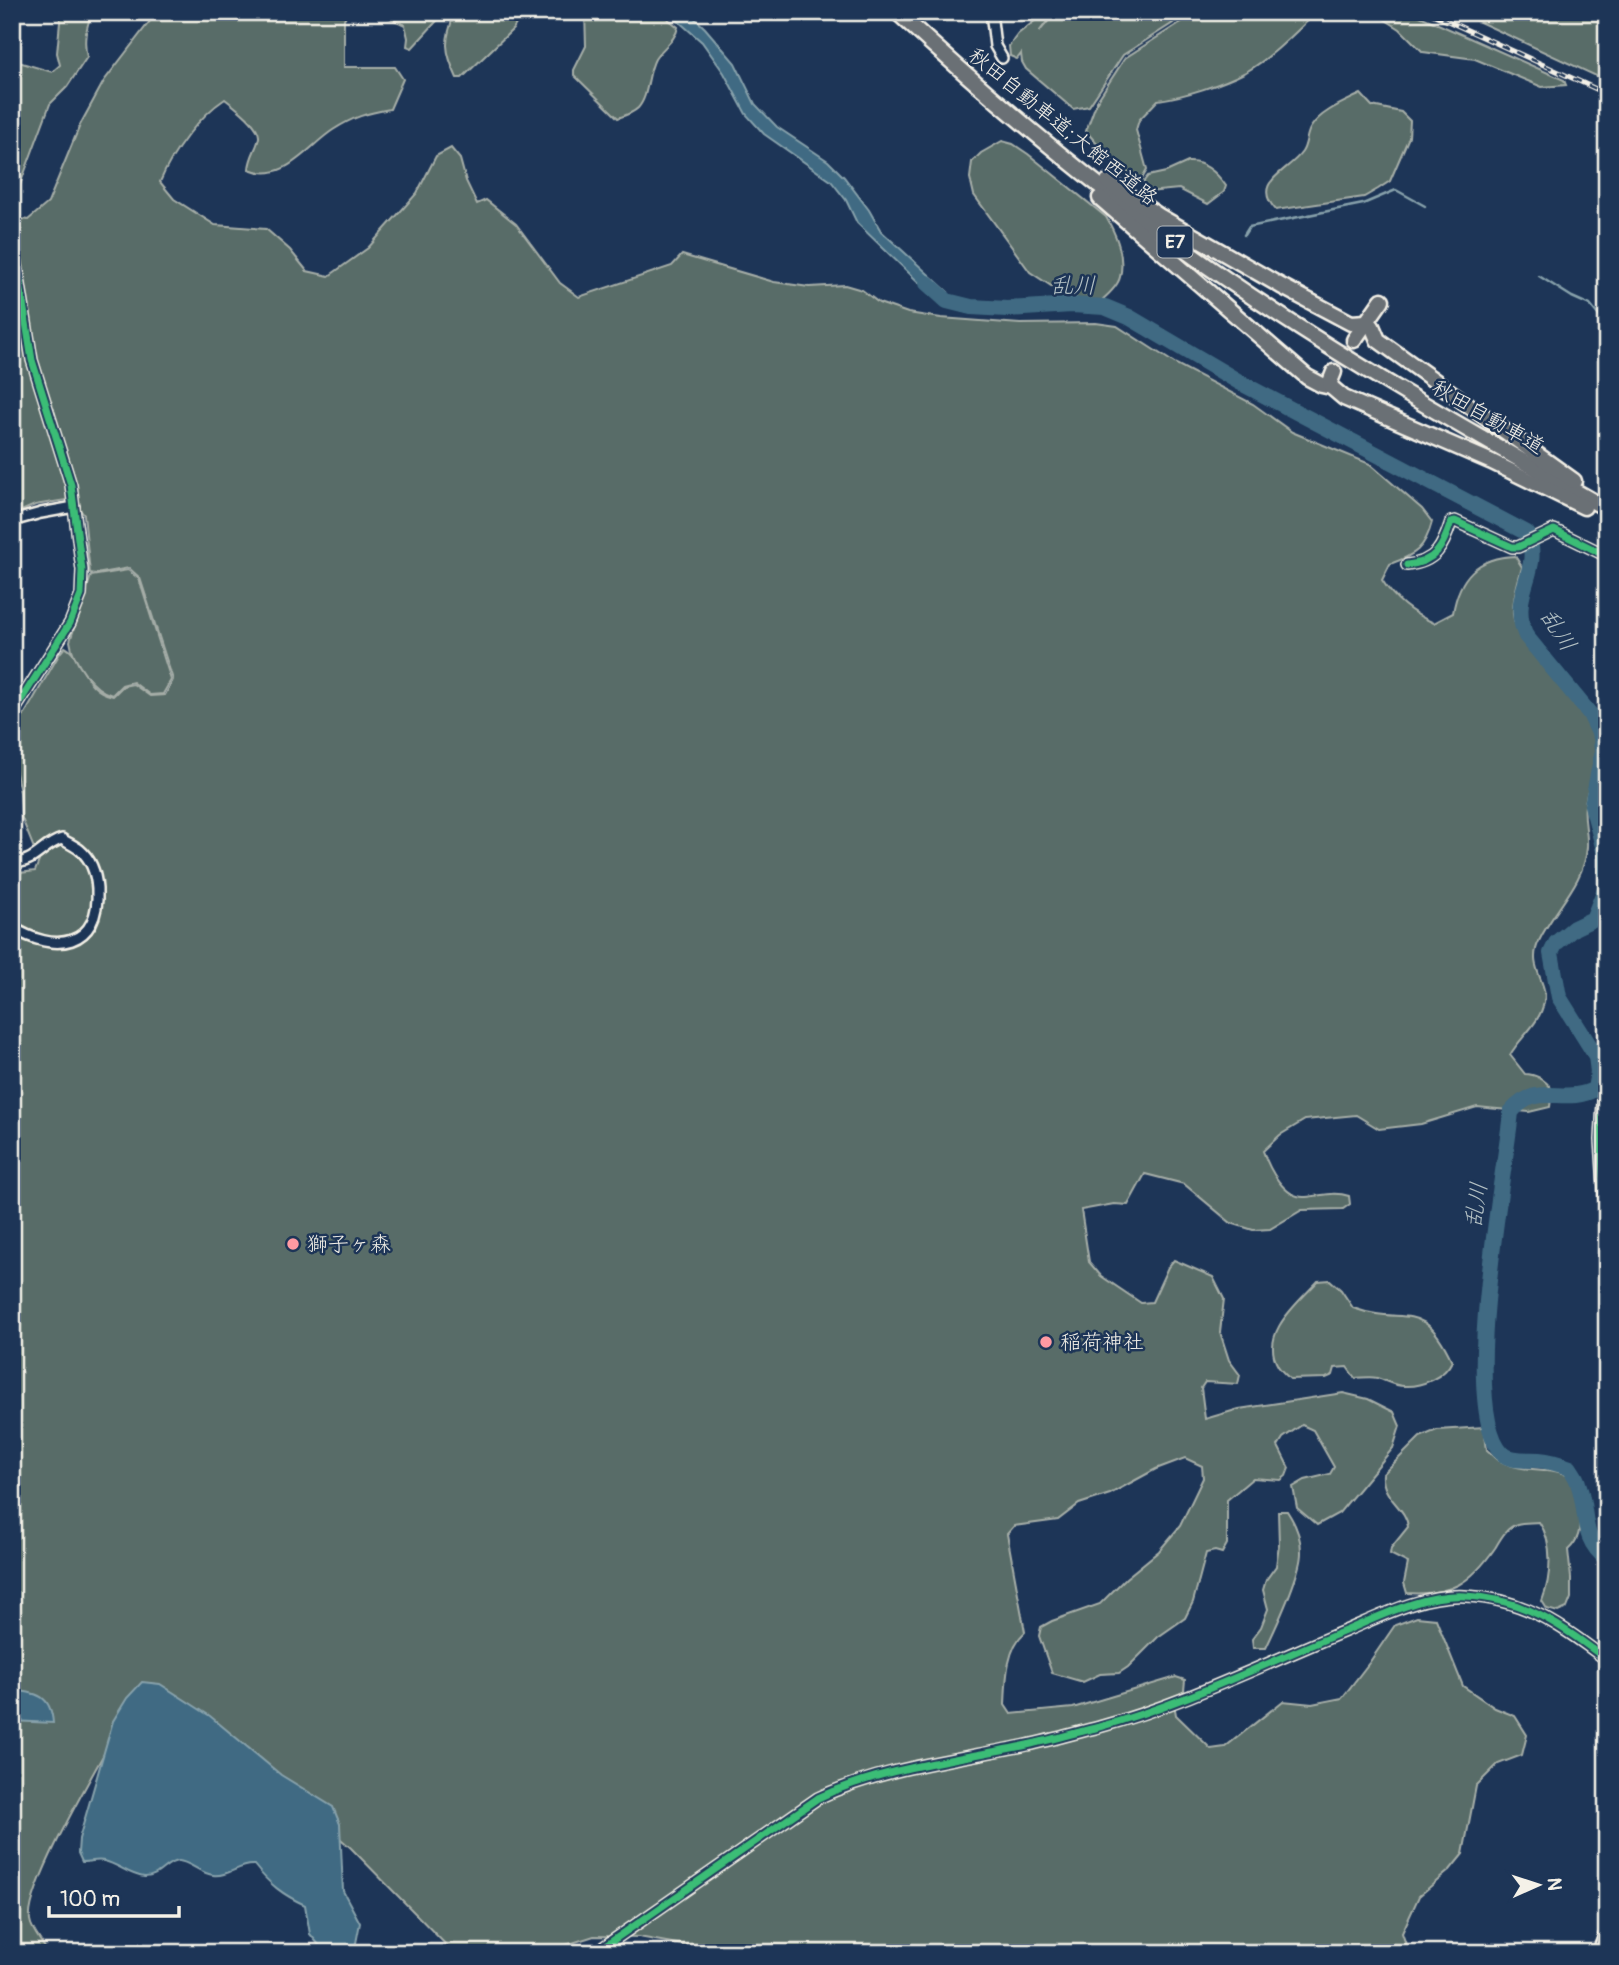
<svg xmlns="http://www.w3.org/2000/svg" width="1619" height="1965" viewBox="0 0 1619 1965" font-family="Pangolin,'Klee One',sans-serif">
  <rect width="100%" height="100%" fill="#1d3557"/>
  <filter id="ink" filterUnits="userSpaceOnUse"><feTurbulence type="fractalNoise" baseFrequency=".0143" numOctaves="2"/><feDisplacementMap in="SourceGraphic" scale="14" xChannelSelector="R" yChannelSelector="G"/><feConvolveMatrix kernelMatrix="1 2 1 2 8 2 1 2 1" color-interpolation-filters="sRGB"/></filter>
  <g filter="url(#ink)">
    <!-- green -->
    <g fill="#596c67" stroke="#a6aea8" stroke-width="2">
      <path d="M61,12H92C86,29 83,40 87,57L67,87L50,104L14,201L16,218L28,220L48,203L80,125L104,81L157,12H348L344,19V67H395L403,79L390,109C367,113 353,117 333,130C307,147 284,184 249,169C250,155 258,147 259,137C260,125 234,106 225,99C199,116 172,153 160,182L174,199L215,225L266,229L290,250L307,271L329,276L368,248L417,193L436,156L451,148L460,159L466,181L477,204L486,200L516,224L560,283L579,297L672,266L682,255L774,282L809,287L845,285L862,290L879,303L908,313L941,318L1020,324L1096,323L1117,326L1176,364L1253,404L1292,432L1370,464L1422,509L1432,522C1425,549 1415,555 1390,564L1382,580C1394,599 1413,614 1434,623L1453,613C1459,577 1477,557 1515,556L1522,567C1518,582 1512,600 1513,614C1516,654 1586,697 1596,742C1601,765 1587,783 1585,805C1583,819 1588,833 1587,847C1585,883 1553,910 1539,941C1526,967 1549,982 1544,1002C1540,1024 1520,1037 1510,1055L1525,1074C1537,1074 1545,1080 1552,1089L1550,1107L1529,1112L1477,1107L1421,1124L1379,1129L1356,1115L1305,1120L1280,1135L1263,1151C1269,1168 1284,1199 1306,1197C1322,1196 1333,1191 1349,1196L1350,1204L1343,1209L1302,1210L1270,1229L1253,1230L1231,1223L1184,1184L1145,1174L1128,1205L1114,1204L1081,1210L1089,1262L1101,1276L1141,1303L1152,1302L1168,1267L1174,1260L1213,1277L1224,1299L1220,1332L1229,1360L1240,1375L1238,1384L1205,1382L1201,1388L1205,1419L1239,1409L1343,1393L1368,1399L1394,1412L1400,1426L1393,1448L1339,1513L1317,1525L1297,1508L1293,1487L1305,1480L1330,1474L1334,1467L1313,1430L1302,1425L1283,1438L1278,1446L1289,1468L1286,1476L1281,1480L1253,1478L1227,1500V1544L1222,1553L1215,1551L1206,1553L1193,1602L1185,1618L1158,1637L1128,1667L1119,1673L1100,1674L1083,1682L1052,1673L1039,1636L1041,1627L1052,1621L1100,1604L1126,1578L1159,1551L1180,1526L1203,1478L1202,1466L1185,1458L1156,1469L1110,1494L1079,1504L1058,1520L1014,1526L1007,1534L1025,1632C1006,1649 1006,1681 1005,1705L1011,1714L1073,1708L1176,1677L1185,1680L1184,1691L1173,1698L1176,1715L1211,1749L1225,1747L1283,1701L1312,1704L1342,1698L1369,1663L1395,1625L1417,1617L1436,1619L1463,1686L1495,1708L1515,1716L1527,1735L1522,1755L1498,1764L1476,1786L1463,1854L1450,1870L1419,1896L1402,1933L1409,1953H714L710,1950L639,1937L594,1936L541,1953H454L351,1848L291,1795L123,1720C104,1755 25,1887 30,1920C31,1930 43,1943 48,1953H12V874L35,871L39,861L21,816L20,792L12,754V736L60,653L65,647C85,657 81,690 113,696L123,686L133,684L150,696L165,695L173,680L140,578L129,568L96,574L90,573L84,515L72,499L35,505L12,515V60L52,72L60,65L57,53Z"/>
      <path d="M388,12H445L412,48L407,46L408,38L405,25L388,17Z"/>
      <path d="M455,12H523L513,29L462,78H457C444,50 444,41 455,12Z"/>
      <path d="M585,12H659L678,27C676,40 662,48 655,59C647,74 649,96 638,108C633,113 624,116 618,118L574,75V70L586,46Z"/>
      <path d="M1046,12H1054L1039,32L1056,12H1163L1173,23L1123,55L1089,106L1073,109L1026,69L1022,62L1021,54L1017,59L1010,56L1009,46L1018,34Z"/>
      <path d="M1197,12H1317C1295,33 1272,57 1246,72C1223,84 1183,97 1158,100L1139,120L1136,130L1147,170L1140,182L1108,157L1086,131L1097,101L1125,58Z"/>
      <path d="M1373,12H1411L1564,80L1566,85L1542,87L1475,59L1423,52L1400,29Z"/>
      <path d="M1458,12H1607V81Z"/>
      <path d="M1361,94L1372,106L1401,112L1410,121L1409,137L1390,181L1378,189L1364,197L1276,210C1250,182 1288,172 1302,152C1307,145 1306,134 1311,127C1321,111 1345,102 1361,94Z"/>
      <path d="M1002,141L1013,144L1028,154L1106,217C1116,234 1125,257 1120,277C1118,286 1109,294 1102,300L1084,301L1065,295L1030,272L974,195L970,178L972,162L981,153Z"/>
      <path d="M1188,162C1204,161 1217,173 1226,186L1224,192L1208,204L1179,189L1148,192L1144,187V181L1148,176L1166,172Z"/>
      <path d="M128,570L139,579L171,680L163,694L150,695L133,682L122,685L112,695C92,690 73,661 70,641L91,576Z"/>
      <path d="M1330,1280L1341,1290L1353,1308C1405,1327 1422,1296 1452,1361C1445,1377 1421,1387 1404,1386C1394,1386 1387,1381 1377,1378C1370,1376 1362,1378 1355,1378L1347,1367L1335,1368L1333,1375L1326,1378L1290,1379C1286,1375 1281,1371 1278,1366C1259,1333 1298,1303 1318,1281Z"/>
      <path d="M1484,1427L1487,1450C1491,1453 1495,1458 1500,1461C1536,1481 1584,1450 1580,1516C1580,1531 1579,1540 1568,1550L1571,1578V1598L1567,1608L1558,1612L1547,1609L1542,1601C1551,1578 1554,1543 1539,1522C1533,1523 1524,1522 1517,1524C1506,1528 1501,1538 1495,1548C1471,1583 1451,1596 1407,1593L1404,1583L1408,1563L1390,1554L1391,1548L1408,1527C1407,1507 1381,1499 1383,1474L1420,1437L1437,1430Z"/>
      <path d="M1278,1511H1287C1295,1523 1301,1536 1301,1551C1302,1572 1276,1627 1266,1648H1253L1252,1639L1261,1627L1268,1609L1263,1590L1266,1580L1276,1566L1279,1544Z"/>
    </g>
    <!-- water -->
    <g fill="#3f6b83" stroke="#87a1ab" stroke-width="2">
      <path d="M668,12H688L705,28L735,63L755,104L777,127L828,161L844,177L869,210L881,231L948,292L938,301L857,223L846,200L831,181L764,134L746,114L724,73L702,42Z"/>
      <path d="M142,1682L160,1684L210,1716L281,1775L333,1807L340,1824L343,1891L360,1923L356,1943L348,1953L323,1950L310,1934L305,1905C283,1895 269,1884 254,1865C239,1864 228,1877 213,1875C201,1874 187,1860 178,1861C165,1862 159,1878 144,1877C129,1875 118,1864 104,1861C98,1859 89,1862 82,1862L78,1853L79,1839L113,1721L127,1698Z"/>
      <path d="M12,1690C37,1693 51,1695 53,1723L12,1721Z"/>
    </g>
    <g fill="none" stroke-linecap="round" stroke-linejoin="round">
      <!-- stream -->
      <g stroke="#87a1ab" stroke-width="2.5">
        <path d="M1244,235L1249,227L1363,204L1396,190L1425,206"/>
        <path d="M1539,276L1572,297L1590,305L1607,326"/>
        <path d="M1605,854L1607,855"/>
      </g>
      <!-- river -->
      <path stroke="#3f6b83" stroke-width="16" d="M927,283L947,301L971,307L1007,309L1072,305L1105,307L1129,317L1241,383L1527,533C1544,572 1507,593 1526,636L1590,714L1601,737L1602,754L1592,805L1605,854L1606,887L1593,919L1574,928L1556,943L1551,953L1559,997L1596,1056L1598,1072L1595,1089C1564,1106 1537,1080 1511,1112C1505,1175 1458,1411 1503,1454C1512,1462 1528,1459 1539,1460C1550,1461 1560,1464 1570,1468C1573,1473 1577,1478 1578,1483C1589,1512 1579,1538 1607,1559"/>
      <!-- highway-tunnel -->
      <path stroke="#3d516d" stroke-width="14" stroke-dasharray="14 7" stroke-linecap="butt" d="M1334,372L1354,340"/>
      <!-- minor casing -->
      <g stroke="#f4f1e8" stroke-width="14">
        <g id="minor">
          <path d="M991,12L995,46L1002,58"/>
          <path d="M12,234L32,360L71,485L82,570L81,595L70,623L12,714"/>
          <path d="M12,521L41,513L74,507"/>
          <path d="M1407,565C1436,562 1443,547 1451,522L1455,521L1512,547H1518L1554,530L1607,556"/>
          <path d="M12,863C36,863 41,845 62,839C68,843 75,846 80,850C92,860 96,874 97,889C100,948 54,954 12,927"/>
          <path d="M1607,1069L1603,1101L1601,1140L1607,1233"/>
          <path d="M595,1953L818,1798C884,1767 956,1760 1027,1745C1051,1740 1075,1733 1099,1727C1183,1704 1264,1664 1345,1631C1383,1615 1423,1594 1465,1596C1524,1598 1562,1626 1607,1660"/>
          <path d="M1597,1953L1607,1928"/>
        </g>
      </g>
      <!-- highway casing -->
      <g stroke="#f4f1e8" stroke-width="19">
        <g id="highway">
          <path d="M897,12C1001,108 1109,199 1226,279C1348,363 1478,436 1607,509"/>
          <path d="M1108,182L1159,216L1281,286L1351,323L1367,322"/>
          <path d="M1100,198L1307,377L1322,385L1331,387L1344,398L1492,462L1584,507"/>
          <path d="M1372,326L1378,340L1574,481"/>
          <path d="M1354,340L1382,300"/>
          <path d="M1331,387L1330,382L1334,372"/>
        </g>
      </g>
      <!-- minor -->
      <use href="#minor" stroke="#1d3557" stroke-width="9"/>
      <!-- highway -->
      <use href="#highway" stroke="#6b6f75" stroke-width="14"/>
      <!-- rail casing -->
      <g stroke="#f4f1e8" stroke-width="5">
        <path id="rail" d="M1428,12L1607,94"/>
      </g>
      <!-- rail -->
      <use href="#rail" stroke="#1d3557" stroke-width="2.5" stroke-dasharray="8" stroke-linecap="butt"/>
      <!-- cycleway casing -->
      <g stroke="#1d3557" stroke-width="11">
        <g id="cycleway">
          <path d="M12,234L32,360L71,485L82,570L81,595L70,623L12,714"/>
          <path d="M1407,565C1436,562 1443,547 1451,522L1455,521L1512,547H1518L1554,530L1607,556"/>
          <path d="M1607,1069L1603,1101L1601,1140L1607,1233"/>
          <path d="M595,1953L818,1798C884,1767 956,1760 1027,1745C1051,1740 1075,1733 1099,1727C1183,1704 1264,1664 1345,1631C1383,1615 1423,1594 1465,1596C1524,1598 1562,1626 1607,1660"/>
        </g>
      </g>
      <!-- cycleway -->
      <use href="#cycleway" stroke="#3abd76" stroke-width="7"/>
    </g>
  </g>
  <!-- markers -->
  <g fill="#ff9aa2" stroke="#1d3557" stroke-width="2.5">
    <circle cx="293" cy="1244" r="7"/>
    <circle cx="1046" cy="1342" r="7"/>
  </g>
  <g text-anchor="middle" dominant-baseline="central" stroke-width="5" stroke-linejoin="round" paint-order="stroke">
    <!-- shield labels -->
    <rect fill="#1d3557" stroke="#b4b9bc" stroke-width="2" x="1157.5" y="226.5" width="35" height="31" rx="5"/>
    <g font-size="19" font-weight="bold" fill="#f4f1e8">
      <text x="1175" y="242">E7</text>
    </g>
    <!-- street labels -->
    <g font-size="21" fill="#f4f1e8" stroke="#1d3557">
      <text transform="translate(1063 127) rotate(39)">秋田自動車道;大館西道路</text>
      <text transform="translate(1488 417) rotate(30)">秋田自動車道</text>
    </g>
    <!-- poi labels -->
    <g font-size="21" fill="#f4f1e8" stroke="#1d3557" text-anchor="start">
      <text x="307" y="1244">獅子ヶ森</text>
      <text x="1060" y="1342">稲荷神社</text>
    </g>
    <!-- water labels -->
    <g font-size="23" font-style="italic" fill="#b5c2c5" stroke="#1d3557">
      <text x="1073" y="285">乱川</text>
      <text transform="translate(1558 630) rotate(57)">乱川</text>
      <text transform="translate(1476 1205) rotate(-82)">乱川</text>
    </g>
  </g>
  <!-- margin -->
  <rect width="1619" height="1965" fill="none" stroke="#1d3557" stroke-width="42"/>
  <rect x="21" y="21" width="1577" height="1923" fill="none" stroke="#f4f1e8" stroke-width="2.5" filter="url(#ink)"/>
  <!-- north arrow -->
  <g transform="translate(1538 1885) rotate(87)" stroke="#1d3557" stroke-width="5" paint-order="stroke">
  <path d="M0-5L12 26L0 18L-12 26Z" fill="#f4f1e8"/>
  <text y="-10" font-size="19" font-weight="bold" text-anchor="middle" fill="#f4f1e8">N</text>
  </g>
  <!-- scale -->
  <path d="M49 1906v10h130v-10" fill="none" stroke="#f4f1e8" stroke-width="3.5"/>
  <text x="60" y="1906" font-size="21" fill="#f4f1e8" stroke="#1d3557" stroke-width="5" paint-order="stroke">100 m</text>
</svg>
